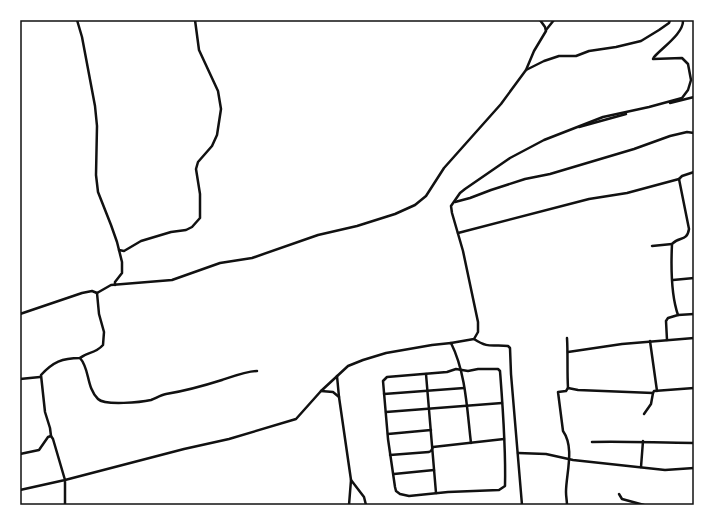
<svg xmlns="http://www.w3.org/2000/svg" width="714" height="525" viewBox="0 0 714 525" font-family="'Roboto Condensed',sans-serif">
  <rect width="100%" height="100%" fill="#fff"/>
  <g fill="none" stroke-linecap="round" stroke-linejoin="round">
    <!-- minor -->
    <g stroke="#111" stroke-width="2.5">
      <path d="M77,20L82,37L95,106L97,126L96,175L98,192L111,225L117,242L122,262V273L115,282V285"/>
      <path d="M546,30L554,20"/>
      <path d="M526,70L544,61L559,56H576L589,51L616,47L641,41L659,30L669,23L670,20"/>
      <path d="M670,103L694,97"/>
      <path d="M579,127L626,114"/>
      <path d="M455,202L470,198L491,190L525,179L550,174L634,149L670,136L687,132L694,133"/>
      <path d="M458,233L589,199L627,193L679,179L682,176L694,172"/>
      <path d="M652,246L672,244"/>
      <path d="M119,250L124,251L141,241L171,232L186,230L192,227L200,218V194L196,169L198,162L212,146L217,135L221,109L218,91L199,50L195,20"/>
      <path d="M673,280L694,278"/>
      <path d="M97,293L111,285L172,280L220,263L252,258L318,235L357,226L395,214L415,205L426,196L444,168L501,104L526,70L534,51L546,31L545,27L540,20"/>
      <path d="M20,314L82,293L92,291L97,293"/>
      <path d="M678,315L694,314"/>
      <path d="M567,338C568,355 567,371 568,388"/>
      <path d="M474,339C489,349 492,344 508,346L510,348L511,374L522,505"/>
      <path d="M667,340L666,321L668,318L678,315C671,295 671,265 672,244C679,236 687,242 689,229L679,179"/>
      <path d="M650,341L657,391"/>
      <path d="M451,343L474,339L478,332V322L463,251L452,213L451,206L460,193L465,189L510,158L544,140L603,117L649,107L682,98L688,90L691,80L688,64L682,58L653,59L654,57C663,47 684,33 683,20"/>
      <path d="M568,352L622,344L694,338"/>
      <path d="M80,358C90,369 86,387 98,399C105,406 142,402 151,400C156,398 161,395 166,394C185,391 203,386 222,380C231,377 247,371 257,371"/>
      <path d="M456,369L468,371L478,369H498L500,371C503,410 506,447 505,486L499,490L448,492L409,496L400,494L396,491L395,487L388,439L383,381L387,377L447,372Z"/>
      <path d="M426,374L436,493"/>
      <path d="M337,376L339,397"/>
      <path d="M20,379L40,377"/>
      <path d="M321,391L333,392L339,397L351,480L349,505"/>
      <path d="M384,394L464,388"/>
      <path d="M386,412L502,403"/>
      <path d="M644,414L651,404L653,393"/>
      <path d="M388,434L431,430"/>
      <path d="M592,442C626,441 660,443 694,443"/>
      <path d="M518,453L546,454L573,460L665,470L694,468"/>
      <path d="M20,454L39,450L48,437L51,436"/>
      <path d="M390,455L429,452L431,451L433,447L504,439"/>
      <path d="M641,467L643,441"/>
      <path d="M394,474L434,470"/>
      <path d="M351,480L364,497L366,505"/>
      <path d="M20,490L65,480L53,439L51,436L50,428L45,412L41,375C53,362 62,358 80,358C87,352 95,354 103,345L104,332L99,314L97,293"/>
      <path d="M619,494L622,499L644,505"/>
      <path d="M65,505V480L184,449L229,439L296,419L321,391L348,366L363,360L386,353L432,345L451,343C466,373 467,410 471,443"/>
      <path d="M567,505C567,501 566,497 566,492C566,474 575,448 563,431L558,392L566,391L568,388L578,390L653,393L654,391L694,388"/>
    </g>
  </g>
  <!-- border -->
  <rect width="714" height="525" fill="none" stroke="#ffffff" stroke-width="42"/>
  <rect x="21" y="21" width="672" height="483" fill="none" stroke="#111" stroke-width="1.5"/>
</svg>
